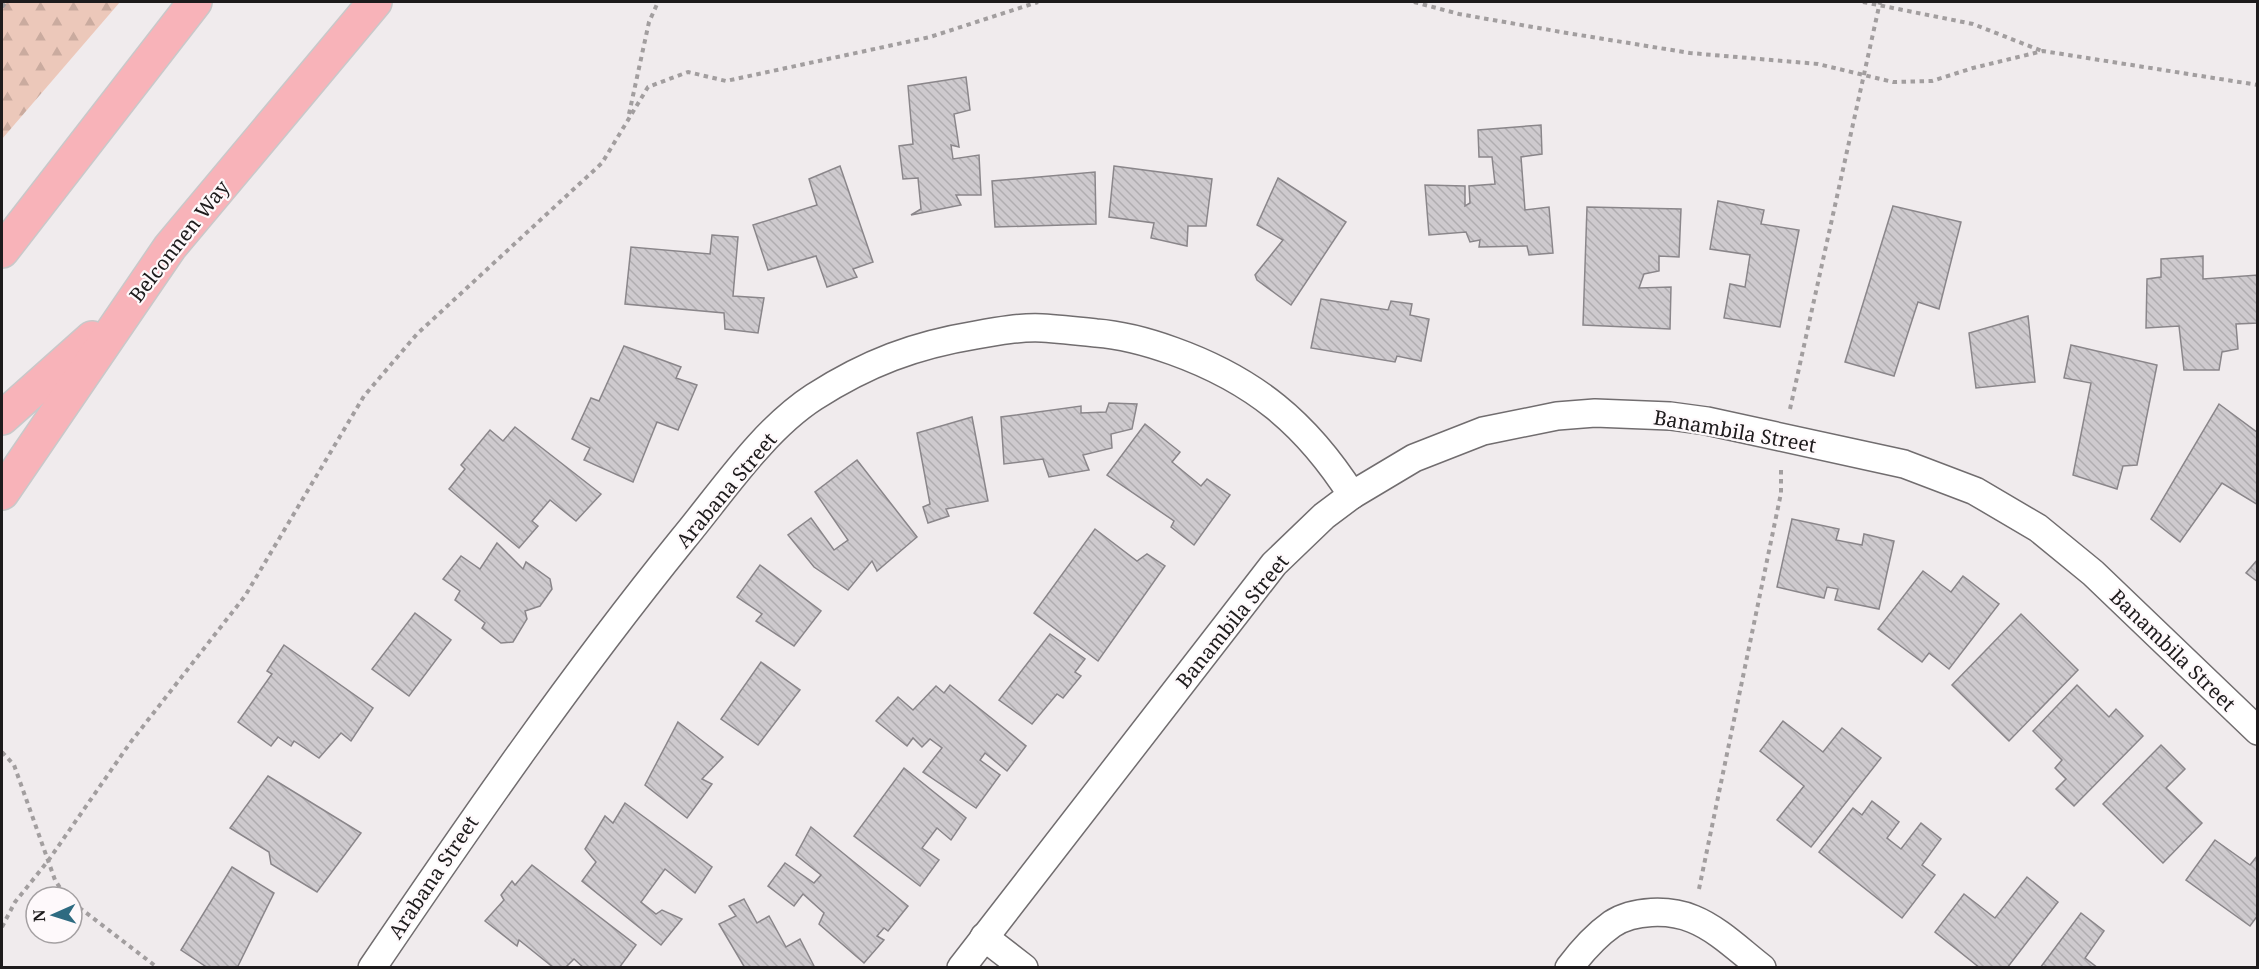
<svg xmlns="http://www.w3.org/2000/svg" width="2259" height="969" viewBox="0 0 2259 969" font-family="'Noto Serif',serif">
  <defs>
    <pattern id="forest-firs" width="22" height="20" patternUnits="userSpaceOnUse" patternTransform="scale(1.5)"><rect width="22" height="20" fill="#ecc8ba"/><path d="M5 1l3.5 6h-7zM16 11l3.5 6h-7z" fill="#caab9f"/></pattern>
    <pattern id="building-back-hatch" width="6" height="6" patternUnits="userSpaceOnUse" patternTransform="scale(1.5)"><rect width="6" height="6" fill="#cecace"/><path d="M-1 5l2 2M0 0l6 6M5-1l2 2" fill="none" stroke="#b0adb0"/></pattern>
  </defs>
  <rect width="100%" height="100%" fill="#f0ebed"/>
  <!-- forest -->
  <path fill="url(#forest-firs)" d="M2,2H120L2,139Z"/>
  <!-- building -->
  <g fill="url(#building-back-hatch)" stroke="#8a868a" stroke-width="1.5">
    <path d="M966,77L970,110L954,114L959,147L951,145L953,159L979,155L981,195H956L961,205L911,215L921,209L918,178L903,179L899,146L913,144L908,86Z"/>
    <path d="M1541,125L1542,154L1521,157L1525,210L1549,207L1553,253L1529,255L1527,246L1479,247L1480,240L1470,242L1466,232L1429,235L1425,185L1465,186V206L1470,203L1469,186L1495,184L1492,157H1479L1478,130Z"/>
    <path d="M840,166L873,262L853,269L857,277L827,287L816,256L768,270L753,225L817,205L809,179Z"/>
    <path d="M1114,166L1212,179L1206,226H1188L1187,246L1151,238L1154,223L1109,217Z"/>
    <path d="M1095,172L1096,224L995,227L992,181Z"/>
    <path d="M1278,178L1346,222L1291,305L1257,280L1255,275L1283,240L1257,225Z"/>
    <path d="M1718,201L1764,210L1761,224L1799,230L1780,327L1724,318L1730,284L1745,287L1750,255L1710,249Z"/>
    <path d="M1893,206L1961,222L1939,309L1918,302L1894,376L1845,362Z"/>
    <path d="M1587,207L1681,209L1679,257L1659,256V271L1644,274L1639,288L1671,287L1670,329L1583,325Z"/>
    <path d="M712,235L738,237L733,296L764,298L758,333L725,329L724,313L625,304L631,247L710,254Z"/>
    <path d="M2203,256V279L2258,275V323L2236,324L2238,349L2222,352L2219,370H2184L2179,326L2146,328L2147,279L2161,277V259Z"/>
    <path d="M1321,299L1388,310L1391,301L1412,304L1410,315L1429,319L1421,361L1397,356L1395,362L1311,348Z"/>
    <path d="M2028,316L2035,382L1976,388L1969,333Z"/>
    <path d="M2071,345L2157,365L2137,465L2123,466L2117,489L2073,475L2091,383L2064,378Z"/>
    <path d="M624,346L681,367L676,378L697,385L678,430L657,422L633,482L584,460L590,448L572,439L591,398L599,401Z"/>
    <path d="M1109,403L1137,404L1132,429L1111,434L1112,448L1083,455L1089,470L1049,477L1043,459L1004,464L1001,417L1081,406V413L1106,412Z"/>
    <path d="M2219,404L2258,433V505L2222,483L2180,542L2151,519Z"/>
    <path d="M972,417L988,501L946,509L949,516L928,523L923,507L930,504L917,433Z"/>
    <path d="M1145,424L1180,452L1172,462L1201,486L1207,479L1230,495L1194,545L1171,527L1174,521L1107,475Z"/>
    <path d="M515,427L601,494L576,521L550,500L532,521L538,526L519,548L449,489L465,469L461,465L490,430L503,441Z"/>
    <path d="M857,460L917,537L877,571L872,561L848,590L814,567L788,535L811,518L834,550L848,540L815,492Z"/>
    <path d="M1792,519L1839,529L1836,540L1862,545L1864,534L1894,541L1879,609L1835,600L1838,589L1827,587L1824,598L1777,587Z"/>
    <path d="M1095,529L1137,561L1147,554L1165,566L1098,661L1034,613Z"/>
    <path d="M497,543L523,569L526,562L550,579L552,589L540,606L525,611L527,619L513,642L501,643L482,628L485,623L455,600L460,591L443,579L461,556L480,569Z"/>
    <path d="M2258,559V582L2246,573Z"/>
    <path d="M760,565L821,611L794,646L756,621L762,614L737,597Z"/>
    <path d="M1923,571L1951,592L1963,576L1999,604L1949,669L1929,653L1922,662L1878,629Z"/>
    <path d="M415,613L451,640L409,696L372,669Z"/>
    <path d="M2021,614L2078,670L2009,741L1952,685Z"/>
    <path d="M1050,634L1085,659L1075,672L1081,676L1063,698L1057,694L1032,724L999,700Z"/>
    <path d="M284,645L373,708L351,741L341,733L319,758L294,741L291,746L278,737L271,746L238,722L272,674L267,671Z"/>
    <path d="M761,662L800,690L758,745L721,719Z"/>
    <path d="M950,685L1026,746L1007,771L985,753L980,760L1000,775L976,808L923,772L942,748L930,739L922,747L913,738L907,746L876,721L898,697L913,710L936,686L944,693Z"/>
    <path d="M2077,685L2109,717L2116,709L2143,736L2074,806L2056,789L2066,779L2055,768L2062,760L2033,731Z"/>
    <path d="M1783,721L1823,752L1842,728L1881,758L1811,847L1777,820L1804,786L1760,751Z"/>
    <path d="M678,722L723,757L702,779L712,784L687,818L645,785Z"/>
    <path d="M2161,745L2185,769L2166,788L2202,823L2163,863L2103,804Z"/>
    <path d="M904,768L966,818L951,840L937,828L922,848L939,860L920,886L854,836Z"/>
    <path d="M268,776L361,833L317,892L271,864L269,852L230,828Z"/>
    <path d="M1872,801L1899,822L1887,838L1901,849L1921,823L1941,839L1922,865L1935,875L1902,918L1819,852L1853,808L1862,815Z"/>
    <path d="M625,803L712,867L695,893L665,869L641,902L656,914L662,910L682,919L661,945L582,881L596,862L585,849L605,816L613,823Z"/>
    <path d="M811,827L908,906L888,931L884,928L877,936L884,940L864,963L819,924L824,913L803,894L794,906L768,886L785,863L814,883L821,875L796,855Z"/>
    <path d="M2215,840L2250,865L2258,855V915L2250,926L2186,880Z"/>
    <path d="M532,865L636,945L619,968H584L574,959L565,968H554L519,940L517,946L485,921L504,900L501,895L512,881L515,885Z"/>
    <path d="M232,867L274,893L237,968H208L181,950Z"/>
    <path d="M2027,877L2058,902L2007,968H1980L1935,932L1964,894L1995,918Z"/>
    <path d="M744,899L757,923L769,916L786,947L800,939L815,968H745L719,924L736,916L729,906Z"/>
    <path d="M2081,913L2104,931L2085,958L2098,968H2040Z"/>
  </g>
  <g fill="none" stroke-linecap="round" stroke-linejoin="round">
    <!-- minor casing -->
    <g stroke="#716d6f" stroke-width="30">
      <g id="minor">
        <path d="M984,937L1024,968"/>
        <path d="M372,968C471,822 572,676 683,539C722,492 763,430 814,397C867,363 915,345 976,335C998,331 1020,327 1042,328C1060,329 1078,331 1096,333C1123,335 1148,342 1173,351C1254,380 1306,423 1352,495"/>
        <path d="M961,968L1274,564L1324,516L1352,495L1414,458L1483,431L1557,416L1595,413L1670,416L1707,421L1904,464L1975,491L2038,528L2093,573L2258,731"/>
        <path d="M1569,968C1581,952 1595,936 1612,924C1633,910 1669,909 1693,919C1718,929 1740,951 1762,968"/>
      </g>
    </g>
    <!-- primary casing -->
    <g stroke="#c9c8c9" stroke-width="36">
      <g id="primary">
        <path d="M2,251L195,2"/>
        <path d="M2,418L92,338"/>
        <path d="M2,493L170,247L375,2"/>
      </g>
    </g>
    <!-- path -->
    <g stroke="#a29e9f" stroke-width="4" stroke-dasharray="4.5 4.5" stroke-linecap="butt">
      <path d="M1414,2L1459,14L1567,33L1690,53L1818,64L1893,82L1932,81L1973,68L2043,51L2258,85"/>
      <path d="M1863,2L1973,24L2042,51"/>
      <path d="M2,7L6,2"/>
      <path d="M629,114L649,22L658,2"/>
      <path d="M1790,409L1880,2"/>
      <path d="M2,752L14,765L55,880L66,897"/>
      <path d="M1699,889L1781,493V466"/>
      <path d="M72,902L158,968"/>
      <path d="M2,927L15,902L48,861L130,743L245,596L364,396L417,334L602,163L648,87L688,72L726,81L930,37L1038,2"/>
    </g>
    <!-- minor -->
    <use href="#minor" stroke="#fff" stroke-width="27"/>
    <!-- primary -->
    <use href="#primary" stroke="#f8b3b9" stroke-width="33"/>
  </g>
  <g text-anchor="middle" dominant-baseline="central" stroke-width="4.5" stroke-linejoin="round" paint-order="stroke">
    <!-- street labels -->
    <g font-size="20" fill="#1d1b1c" stroke="#fef9fb">
      <text transform="translate(179 241) rotate(-52)">Belconnen Way</text>
      <text transform="translate(1735 431) rotate(10)">Banambila Street</text>
      <text transform="translate(726 490) rotate(-50)">Arabana Street</text>
      <text transform="translate(1232 621) rotate(-51)">Banambila Street</text>
      <text transform="translate(2173 650) rotate(44)">Banambila Street</text>
      <text transform="translate(433 877) rotate(-56)">Arabana Street</text>
    </g>
  </g>
  <!-- border -->
  <rect width="2259" height="969" fill="none" stroke="#1d1b1c" stroke-width="6"/>
  <!-- north arrow -->
  <g transform="translate(54 915) rotate(267)"><circle r="28" fill="#fef9fb" stroke="#a4a0a2" stroke-width="1.5"/>
  <path d="M0-4.5L10 22L0 15L-10 22Z" fill="#2e6b81"/>
  <text y="-9" font-size="16" font-weight="bold" text-anchor="middle" fill="#1d1b1c">N</text>
  </g>
</svg>
